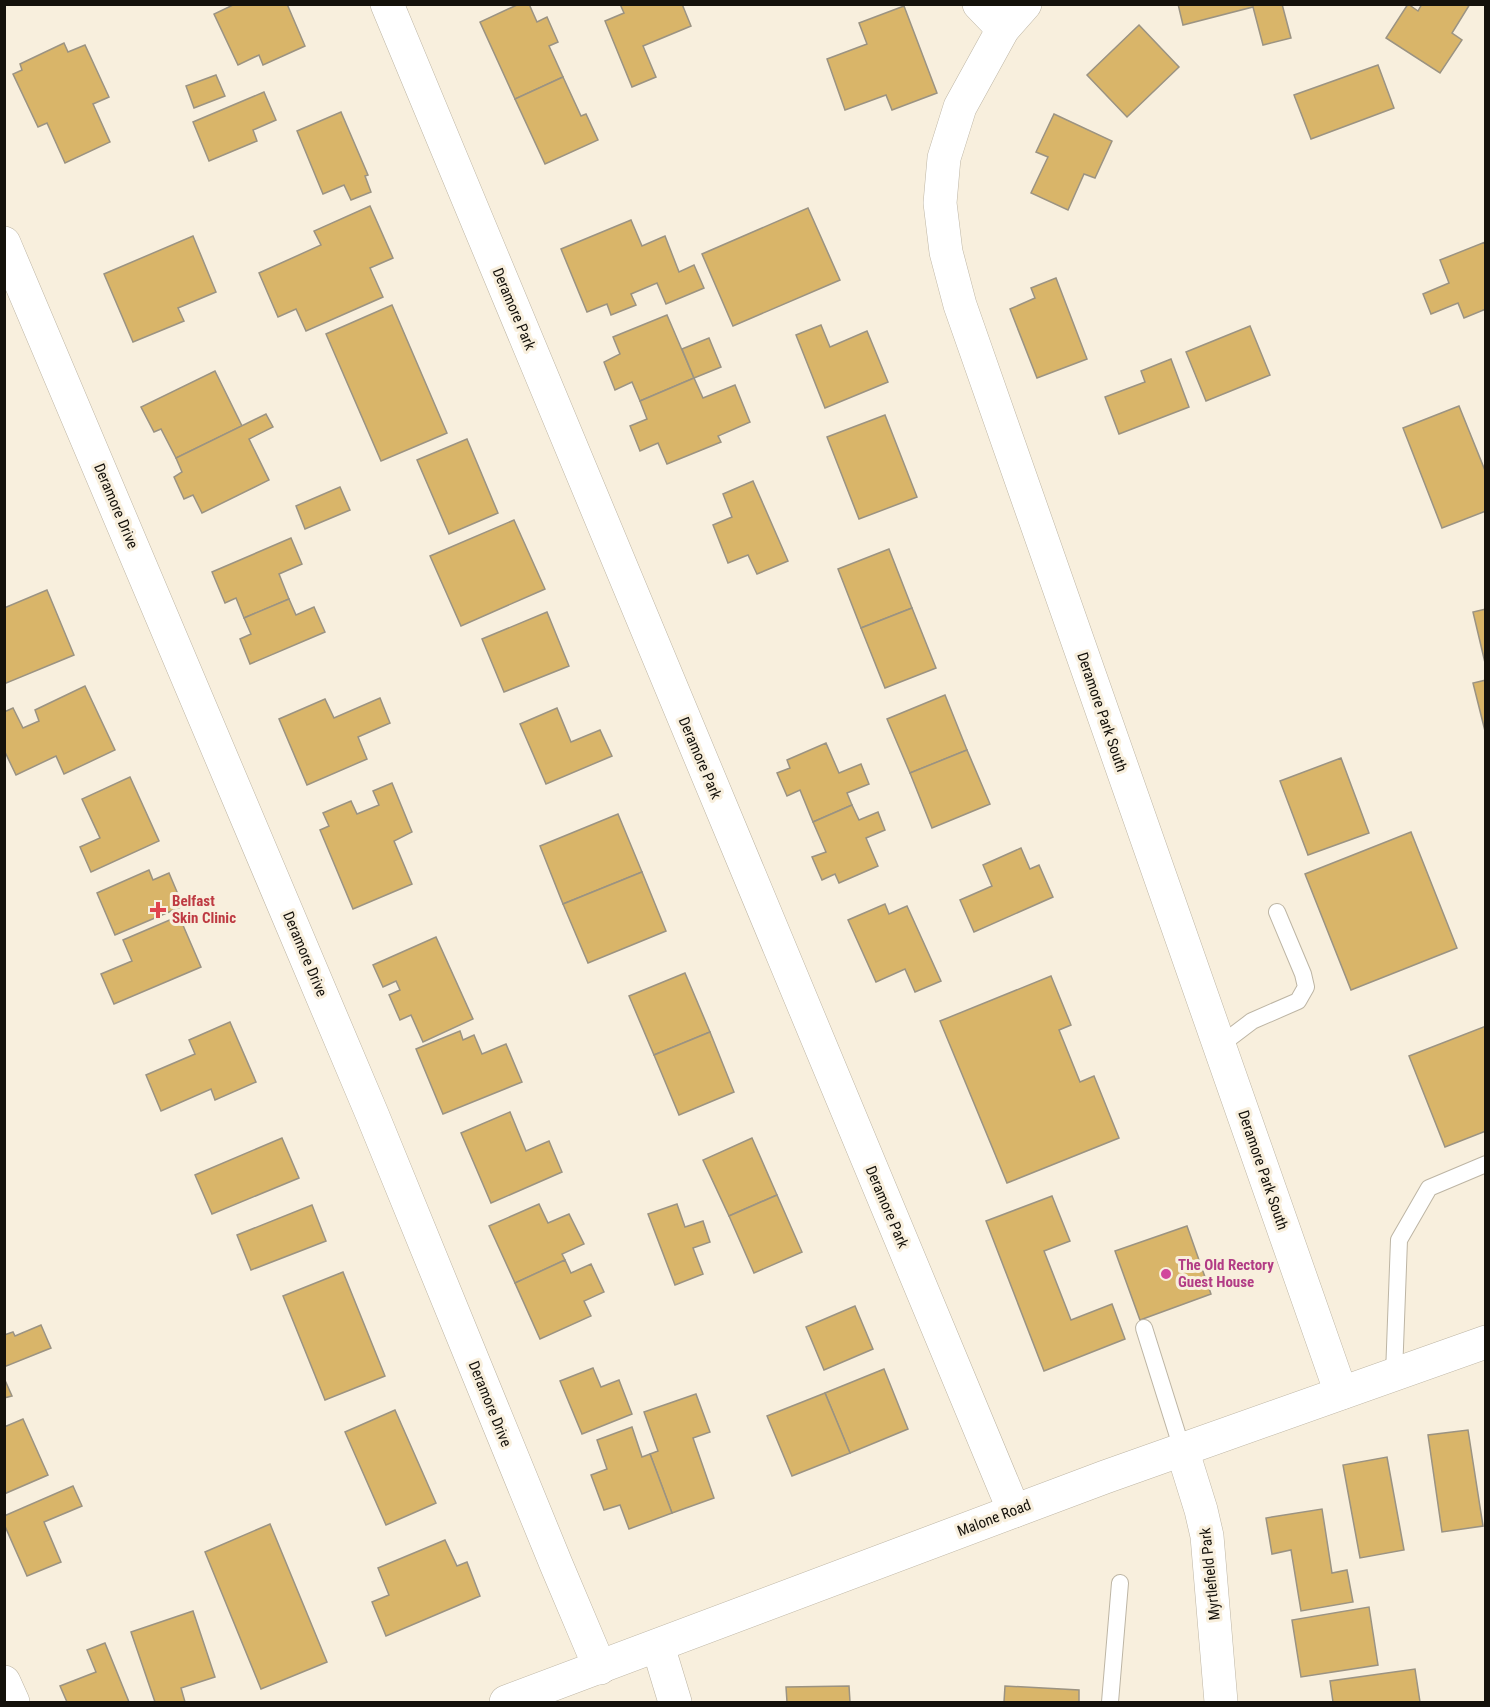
<svg xmlns="http://www.w3.org/2000/svg" width="1490" height="1707" viewBox="0 0 1490 1707" font-family="'Roboto Condensed',sans-serif">
  <rect width="100%" height="100%" fill="#f8efdd"/>
  <!-- building -->
  <g fill="#d9b569" stroke="#9b9382" stroke-width="1.5">
    <path d="M235,4H287L305,46L263,65L259,55L238,65L214,14Z"/>
    <path d="M519,4H529L537,22L547,17L558,42L549,46L563,77L515,99L480,22Z"/>
    <path d="M620,4H682L691,26L643,46L656,77L632,87L605,21L624,13Z"/>
    <path d="M1178,4H1282L1291,38L1263,45L1253,7L1183,25Z"/>
    <path d="M1408,4L1418,11L1422,4H1470L1452,33L1462,40L1440,73L1386,38Z"/>
    <path d="M904,6L937,93L892,110L886,95L845,110L827,59L867,44L859,23Z"/>
    <path d="M1139,25L1179,67L1127,117L1087,75Z"/>
    <path d="M64,43L68,52L85,45L109,97L93,104L110,142L65,163L47,123L38,127L13,74L22,70L20,64Z"/>
    <path d="M1378,65L1394,108L1311,139L1294,95Z"/>
    <path d="M216,75L225,96L194,108L186,86Z"/>
    <path d="M563,77L581,116L586,114L598,140L545,164L515,99Z"/>
    <path d="M264,92L276,120L253,130L257,141L209,161L193,122Z"/>
    <path d="M341,112L368,175L365,176L371,192L351,200L344,185L323,194L297,131Z"/>
    <path d="M1054,114L1112,141L1095,178L1084,174L1068,210L1031,193L1048,157L1036,152Z"/>
    <path d="M370,206L393,258L370,268L383,297L306,331L296,309L278,317L259,273L321,245L314,231Z"/>
    <path d="M808,208L840,280L733,326L702,254Z"/>
    <path d="M631,220L642,246L665,236L679,272L694,265L704,288L666,304L657,283L631,294L636,305L611,315L607,304L587,312L561,249Z"/>
    <path d="M193,236L216,292L178,308L184,321L133,342L104,274Z"/>
    <path d="M1485,242L1486,309L1464,318L1458,303L1431,314L1423,294L1449,283L1440,260Z"/>
    <path d="M1056,278L1087,359L1037,378L1010,309L1035,298L1031,288Z"/>
    <path d="M392,305L447,433L381,461L326,334Z"/>
    <path d="M667,315L694,378L640,401L632,382L615,390L604,362L620,354L613,337Z"/>
    <path d="M821,325L830,347L867,331L888,382L825,408L796,335Z"/>
    <path d="M1250,326L1270,375L1206,401L1186,352Z"/>
    <path d="M709,338L721,367L694,378L682,349Z"/>
    <path d="M1171,359L1189,407L1119,434L1105,397L1145,382L1141,371Z"/>
    <path d="M215,371L242,426L176,458L161,429L154,432L141,407Z"/>
    <path d="M694,378L703,398L735,385L750,422L718,436L721,442L667,464L658,443L640,451L630,426L647,419L640,401Z"/>
    <path d="M1459,406L1486,473V511L1442,528L1403,428Z"/>
    <path d="M266,414L273,427L249,439L269,480L202,513L193,495L184,499L174,477L182,472L176,458Z"/>
    <path d="M885,415L917,497L859,519L827,437Z"/>
    <path d="M467,439L498,513L449,534L417,460Z"/>
    <path d="M753,481L788,561L757,574L748,555L728,563L713,525L732,517L723,494Z"/>
    <path d="M340,487L350,510L305,529L296,506Z"/>
    <path d="M514,520L545,589L461,626L430,556Z"/>
    <path d="M291,538L302,564L279,574L289,599L244,618L236,598L225,603L212,572Z"/>
    <path d="M889,549L912,608L861,628L838,569Z"/>
    <path d="M47,590L74,655L4,684V608Z"/>
    <path d="M289,599L296,615L314,607L325,632L250,664L240,639L251,634L244,618Z"/>
    <path d="M912,608L936,668L885,688L861,628Z"/>
    <path d="M1486,609V667L1473,612Z"/>
    <path d="M547,612L569,666L504,692L482,639Z"/>
    <path d="M1486,680V735L1473,683Z"/>
    <path d="M85,686L115,750L64,774L56,756L16,775L4,750V712L13,708L23,728L39,721L35,710Z"/>
    <path d="M945,695L967,750L910,773L887,719Z"/>
    <path d="M380,698L390,723L358,737L367,759L307,785L279,719L325,699L334,718Z"/>
    <path d="M557,708L571,742L600,730L612,756L546,784L520,724Z"/>
    <path d="M826,743L839,773L861,764L869,784L847,793L852,805L813,822L800,790L787,796L777,773L790,768L787,760Z"/>
    <path d="M967,750L990,804L932,828L910,773Z"/>
    <path d="M1341,758L1369,833L1308,855L1280,781Z"/>
    <path d="M130,777L159,841L91,872L80,847L100,838L82,799Z"/>
    <path d="M392,783L412,832L394,841L412,884L353,909L320,830L329,826L323,813L351,801L357,814L379,805L373,791Z"/>
    <path d="M852,805L859,820L878,812L885,830L866,838L878,866L839,883L835,874L822,880L812,857L826,852L813,822Z"/>
    <path d="M618,814L642,872L563,904L540,846Z"/>
    <path d="M1411,832L1457,948L1351,990L1305,874Z"/>
    <path d="M1021,848L1030,869L1039,865L1053,897L974,932L960,900L992,886L983,865Z"/>
    <path d="M149,870L153,880L169,873L183,906L115,935L97,893Z"/>
    <path d="M642,872L666,931L588,963L563,904Z"/>
    <path d="M885,904L889,914L907,906L941,981L915,992L905,969L876,982L848,920Z"/>
    <path d="M179,916L201,967L114,1004L101,974L132,961L123,940Z"/>
    <path d="M436,937L473,1019L423,1042L411,1015L400,1020L389,995L400,990L396,981L383,987L373,965Z"/>
    <path d="M685,973L710,1032L654,1055L629,996Z"/>
    <path d="M1051,976L1071,1025L1059,1030L1080,1082L1094,1076L1119,1138L1007,1183L940,1021Z"/>
    <path d="M230,1022L256,1082L215,1100L211,1089L161,1111L146,1075L195,1054L189,1040Z"/>
    <path d="M1486,1026V1131L1445,1147L1409,1056Z"/>
    <path d="M460,1031L463,1040L474,1035L482,1054L506,1044L522,1082L443,1114L416,1049Z"/>
    <path d="M710,1032L734,1092L679,1115L654,1055Z"/>
    <path d="M510,1112L526,1151L549,1141L562,1172L491,1203L461,1133Z"/>
    <path d="M282,1138L299,1178L212,1214L195,1175Z"/>
    <path d="M752,1138L777,1195L729,1216L703,1160Z"/>
    <path d="M777,1195L802,1252L754,1273L729,1216Z"/>
    <path d="M1052,1196L1070,1241L1044,1251L1071,1320L1112,1304L1125,1339L1044,1371L986,1221Z"/>
    <path d="M539,1204L548,1223L569,1214L584,1244L562,1254L565,1260L515,1283L489,1226Z"/>
    <path d="M677,1204L685,1227L703,1221L710,1242L693,1248L703,1274L675,1285L648,1214Z"/>
    <path d="M312,1205L326,1241L251,1270L237,1235Z"/>
    <path d="M1187,1226L1211,1294L1140,1320L1115,1251Z"/>
    <path d="M565,1260L571,1273L591,1264L604,1292L584,1301L591,1316L540,1339L515,1283Z"/>
    <path d="M343,1272L385,1376L325,1400L283,1296Z"/>
    <path d="M855,1306L873,1349L824,1370L806,1327Z"/>
    <path d="M41,1325L51,1348L4,1367V1335L13,1332L15,1336Z"/>
    <path d="M593,1368L601,1387L619,1380L632,1414L582,1434L560,1381Z"/>
    <path d="M884,1369L908,1429L850,1453L825,1393Z"/>
    <path d="M4,1378L12,1396L4,1398Z"/>
    <path d="M825,1393L850,1453L792,1476L767,1416Z"/>
    <path d="M696,1394L710,1432L693,1438L714,1498L672,1513L650,1454L658,1451L644,1412Z"/>
    <path d="M395,1410L436,1503L386,1525L345,1432Z"/>
    <path d="M23,1419L48,1475L4,1494V1427Z"/>
    <path d="M632,1427L642,1457L650,1454L672,1513L629,1529L620,1505L604,1510L591,1475L607,1469L597,1440Z"/>
    <path d="M1468,1430L1483,1526L1442,1532L1428,1435Z"/>
    <path d="M1387,1457L1404,1550L1360,1558L1343,1465Z"/>
    <path d="M73,1486L82,1506L44,1522L61,1562L27,1576L4,1524V1516Z"/>
    <path d="M1322,1509L1332,1573L1347,1570L1353,1602L1301,1611L1291,1550L1272,1554L1266,1518Z"/>
    <path d="M270,1524L327,1662L261,1689L205,1552Z"/>
    <path d="M445,1540L457,1566L467,1562L480,1596L386,1636L372,1602L389,1595L378,1568Z"/>
    <path d="M1369,1607L1378,1665L1301,1677L1292,1620Z"/>
    <path d="M193,1611L215,1677L181,1688L185,1702H155L131,1632Z"/>
    <path d="M105,1643L129,1702H67L60,1686L96,1672L87,1650Z"/>
    <path d="M1415,1669L1420,1702H1333L1330,1681Z"/>
    <path d="M849,1686L850,1702H787L786,1687Z"/>
    <path d="M1005,1686L1079,1690V1702H1004Z"/>
  </g>
  <g fill="none" stroke-linecap="round" stroke-linejoin="round">
    <!-- lane casing -->
    <g stroke="#bdb5a4" stroke-width="18">
      <g id="lane">
        <path d="M1219,1046L1252,1021L1298,1001L1306,987L1303,974L1277,912"/>
        <path d="M1144,1328L1182,1449"/>
        <path d="M1394,1374L1399,1240L1429,1188L1486,1164"/>
        <path d="M1110,1702L1120,1583"/>
      </g>
    </g>
    <!-- street casing -->
    <g stroke="#bdb5a4" stroke-width="34">
      <g id="street">
        <path d="M387,4L1014,1511"/>
        <path d="M979,4L1003,29"/>
        <path d="M1025,4L1003,29L960,107L944,158L940,203L946,252L960,305L1341,1393"/>
        <path d="M4,243L372,1114L556,1564L600,1668"/>
        <path d="M1182,1449L1201,1510L1207,1536L1221,1702"/>
        <path d="M658,1646L675,1702"/>
        <path d="M4,1682L13,1702"/>
      </g>
    </g>
    <!-- secondary casing -->
    <g stroke="#bdb5a4" stroke-width="34">
      <path id="secondary" d="M506,1702L1105,1477L1486,1342"/>
    </g>
    <!-- lane -->
    <use href="#lane" stroke="#fff" stroke-width="16"/>
    <!-- street -->
    <use href="#street" stroke="#fff" stroke-width="33"/>
    <!-- secondary -->
    <use href="#secondary" stroke="#fff" stroke-width="33"/>
  </g>
  <!-- markers -->
  <path fill="#e0444e" stroke="#f8efdd" stroke-width="2" d="M155 901h6v6h6v6h-6v6h-6v-6h-6v-6h6z"/>
  <circle fill="#d1479c" stroke="#f8efdd" stroke-width="2" cx="1166" cy="1274" r="6"/>
  <g text-anchor="middle" dominant-baseline="central" stroke-width="6" stroke-linejoin="round" paint-order="stroke">
    <!-- street labels -->
    <g font-size="15" fill="#14110b" stroke="#f8efdd">
      <text transform="translate(514 309) rotate(67)">Deramore Park</text>
      <text transform="translate(116 506) rotate(67)">Deramore Drive</text>
      <text transform="translate(1102 712) rotate(71)">Deramore Park South</text>
      <text transform="translate(700 758) rotate(67)">Deramore Park</text>
      <text transform="translate(305 954) rotate(67)">Deramore Drive</text>
      <text transform="translate(1263 1170) rotate(71)">Deramore Park South</text>
      <text transform="translate(887 1207) rotate(67)">Deramore Park</text>
      <text transform="translate(490 1404) rotate(68)">Deramore Drive</text>
      <text transform="translate(994 1518) rotate(-21)">Malone Road</text>
      <text transform="translate(1210 1574) rotate(-96)">Myrtlefield Park</text>
    </g>
    <!-- health labels -->
    <g font-size="15" font-weight="bold" fill="#be3a42" stroke="#f8efdd" text-anchor="start">
      <text x="172" y="901">Belfast<tspan x="172" dy="17">Skin Clinic</tspan></text>
    </g>
    <!-- hotel labels -->
    <g font-size="15" font-weight="bold" fill="#b23c85" stroke="#f8efdd" text-anchor="start">
      <text x="1178" y="1265">The Old Rectory<tspan x="1178" dy="17">Guest House</tspan></text>
    </g>
  </g>
  <!-- border -->
  <rect width="1490" height="1707" fill="none" stroke="#14110b" stroke-width="12"/>
</svg>
